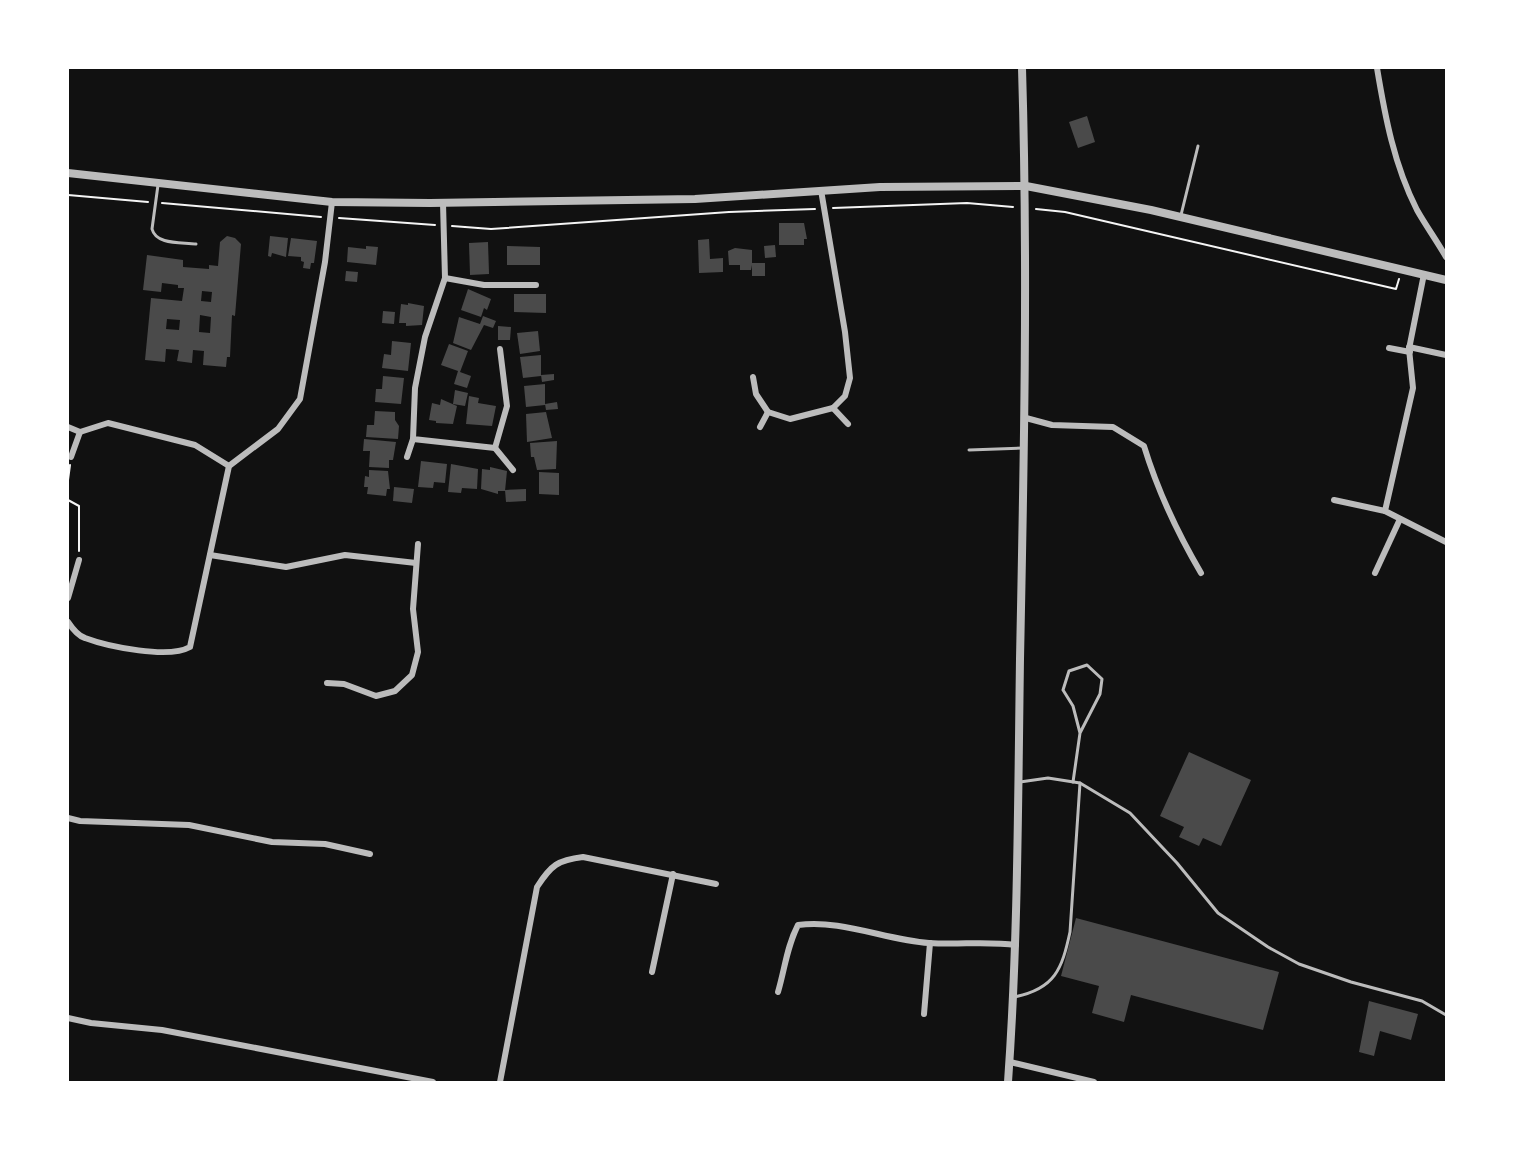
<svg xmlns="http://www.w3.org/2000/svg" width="1514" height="1150" viewBox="0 0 1514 1150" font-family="'PT Sans',sans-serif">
  <rect width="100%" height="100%" fill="#111"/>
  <!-- building -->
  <g fill="#4a4a4a" fill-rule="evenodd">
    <path d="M1087,116L1095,142L1078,148L1069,122Z"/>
    <path d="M779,223H804L807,239H804V245H779Z"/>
    <path d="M227,236L235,238L241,244L235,316L232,315L230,357H227L226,367L203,365L204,351L193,350L192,363L177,361L179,350L166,349L165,362L145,360L151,298L182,301L184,288H178V285L162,283L161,292L143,290L147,255L183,260V267L209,269V265L218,266L220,242ZM202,291L212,292L211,302L201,301ZM200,315L211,317L210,333L199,332ZM167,319L180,320L179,330L166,329Z"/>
    <path d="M270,236L288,238L286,257L272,253L271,257L268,256Z"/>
    <path d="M291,238L317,241L314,263H311L310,269L303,268L304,262L301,261V257L288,256Z"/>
    <path d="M709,239L710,259L723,258V272L699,273L698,240Z"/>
    <path d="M488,242L489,274L470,275L469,243Z"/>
    <path d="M775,245L776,257L765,258L764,246Z"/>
    <path d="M366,246L378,247L376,265L347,262L348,247L366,249Z"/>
    <path d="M507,246L540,247V265H507Z"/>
    <path d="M735,248L752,250V263H765V276H752V265L751,270H740V265H729L728,251Z"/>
    <path d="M346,271L358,272L357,282L345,281Z"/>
    <path d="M468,289L491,299L487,310L484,308L481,317L461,310Z"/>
    <path d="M514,294H546V313L514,312Z"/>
    <path d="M408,303L424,306L422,325L406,326V323H399L401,304L408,305Z"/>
    <path d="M383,311L395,312L394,324L382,323Z"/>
    <path d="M483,316L496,321L493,328L484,325L471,350L453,343L459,317L480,324Z"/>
    <path d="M498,326L511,327L510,340H498Z"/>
    <path d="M538,331L540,351L520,354L517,333Z"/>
    <path d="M392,341L411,343L408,371L382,368L384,354L391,355Z"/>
    <path d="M449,344L468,351L460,372L471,376L467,388L454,384L458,371L441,365Z"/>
    <path d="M541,355V376L523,378L520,357Z"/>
    <path d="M554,374V380L542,382L541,375Z"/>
    <path d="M383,376L404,378L401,404L375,402L376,389H382Z"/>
    <path d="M545,384V405L526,407L524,386Z"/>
    <path d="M455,390L468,393L465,406L453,404Z"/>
    <path d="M469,396L479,398L478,403L496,406L492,426L466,424Z"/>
    <path d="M441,399L457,406L453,424L436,423V421L429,420L432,403L440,405Z"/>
    <path d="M557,402L558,409L546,410L545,404Z"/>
    <path d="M375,411L395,412V420L399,426L398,439L366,437L367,425H374Z"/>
    <path d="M546,412L552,438L527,442L526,414Z"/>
    <path d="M364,439L396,442L393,460H389V468L369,467L370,451H363Z"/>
    <path d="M557,441L556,469L537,470L534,457H531L530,443Z"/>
    <path d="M421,461L447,464L445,483L434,482L433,488L418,487Z"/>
    <path d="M451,464L478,469L477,489L462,488L461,493L448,492Z"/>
    <path d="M490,467L507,471L505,491H498V494L481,489L482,469L490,470Z"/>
    <path d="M369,470L388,471L390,489H387L386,496L367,494L368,487H364L365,476L369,477Z"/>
    <path d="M539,472L559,473V495L539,494Z"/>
    <path d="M394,487L414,489L412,503L393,501Z"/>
    <path d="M526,489V501L506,502L505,490Z"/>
    <path d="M1189,752L1251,780L1221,846L1203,838L1199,846L1179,837L1184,827L1160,816Z"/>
    <path d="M1076,918L1279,972L1263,1030L1131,995L1124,1022L1092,1013L1099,986L1061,976Z"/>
    <path d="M1369,1001L1418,1014L1411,1040L1380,1031L1374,1056L1359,1052Z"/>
  </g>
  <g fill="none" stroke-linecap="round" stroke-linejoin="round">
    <!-- path -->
    <g stroke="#f5f5f5" stroke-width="2">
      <path d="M68,195L148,202"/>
      <path d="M162,203L321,217"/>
      <path d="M833,208L967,203L1013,207"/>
      <path d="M1036,209L1065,212L1396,289L1399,279"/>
      <path d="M339,218L435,225"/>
      <path d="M452,226L491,229L729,212L815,209"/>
      <path d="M68,480L70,465"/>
      <path d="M68,500L79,506V551"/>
    </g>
    <!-- service -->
    <g stroke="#bcbcbc" stroke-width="3">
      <path d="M158,185L152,229C156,245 181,242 196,244"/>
      <path d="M1181,215L1198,146"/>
      <path d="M969,450L1023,448"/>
      <path d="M1020,782L1048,778L1080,783L1130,813L1177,863L1218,913L1268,947L1299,964L1351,982L1422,1001L1446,1015"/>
      <path d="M1073,782L1080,733L1100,694L1102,679L1087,665L1069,671L1063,690L1073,706L1080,733"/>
      <path d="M1014,997C1055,989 1062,969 1070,932L1080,783"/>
    </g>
    <!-- minor -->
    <g stroke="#bcbcbc" stroke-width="6">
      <path d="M1377,68C1385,116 1394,165 1417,210C1426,226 1437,241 1446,257"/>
      <path d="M443,203L445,278L425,337L415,388L413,439L495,448L507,406L500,349"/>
      <path d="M1424,274L1409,349L1413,388L1385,511L1446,542"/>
      <path d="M445,278L484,285H536"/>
      <path d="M1409,347L1446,355"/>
      <path d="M1389,348L1410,352"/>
      <path d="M753,377L756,394L768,412L790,419L833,408L845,396L850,378L845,332L821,190"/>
      <path d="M833,408L848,424"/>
      <path d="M1026,418L1052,425L1113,427L1144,446C1158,492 1177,532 1201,573"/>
      <path d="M68,427L80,432L71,457"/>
      <path d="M760,427L768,412"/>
      <path d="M80,432L108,423L195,445L229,466"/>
      <path d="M495,448L513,470"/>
      <path d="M407,457L413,439"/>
      <path d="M1334,500L1385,511"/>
      <path d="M210,555L286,567L345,555L416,563"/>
      <path d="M1375,573L1400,519"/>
      <path d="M68,598L79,560"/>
      <path d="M68,622C72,628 78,636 85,638C109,647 169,659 190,647L229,466L278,429L300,399L325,262L332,202"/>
      <path d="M327,683L344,684L376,696L395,691L412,675L418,652L413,609L418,544"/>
      <path d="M68,818L80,821L189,825L272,842L325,844L370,854"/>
      <path d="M652,972L673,874"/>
      <path d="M778,992C785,968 787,946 798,925C841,919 886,940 929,943C958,945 987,941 1016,945"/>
      <path d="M924,1014L930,943"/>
      <path d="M68,1018L91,1023L162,1030L433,1082"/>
      <path d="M1010,1062L1094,1082"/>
      <path d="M500,1082L537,887C551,865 558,860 583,857L716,884"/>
    </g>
    <!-- tertiary -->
    <g stroke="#bcbcbc" stroke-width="8">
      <path d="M68,173L332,202L430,203L695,199L880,187L1026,186L1151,210L1446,280"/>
      <path d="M1008,1082C1018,942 1018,800 1020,659C1024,462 1028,265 1022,68"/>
    </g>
  </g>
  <!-- border -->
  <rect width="1514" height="1150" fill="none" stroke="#ffffff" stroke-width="138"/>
</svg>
